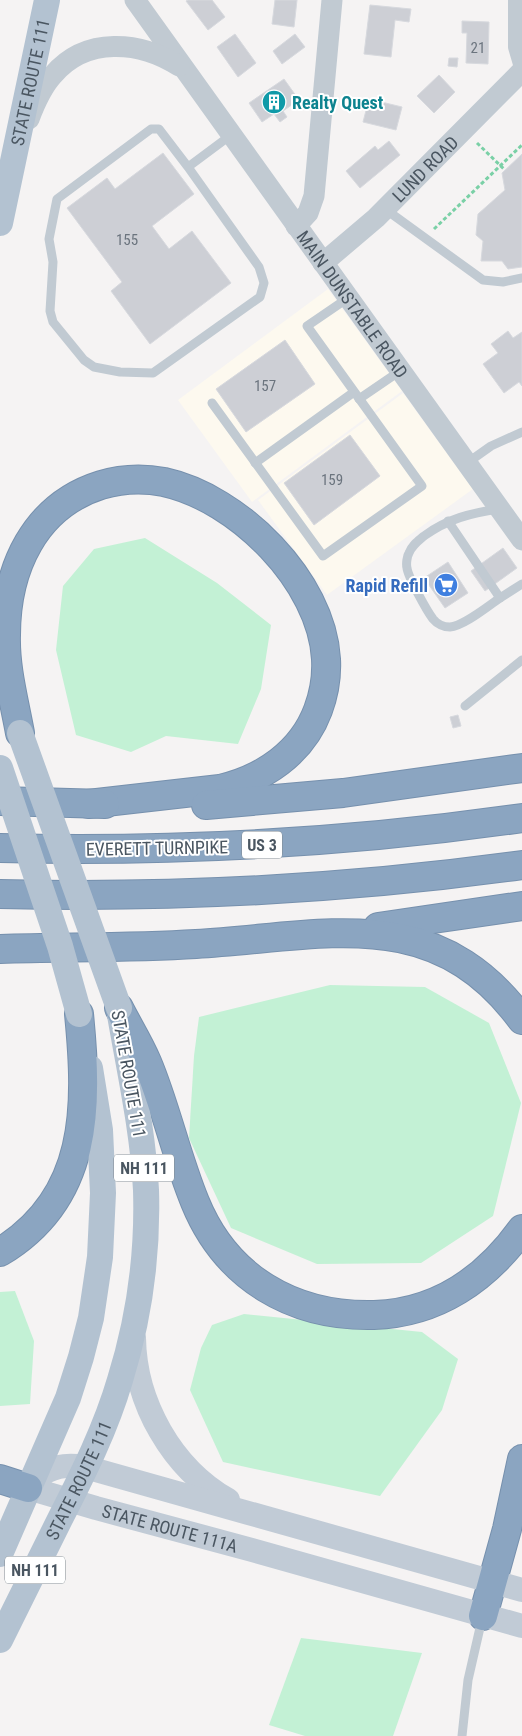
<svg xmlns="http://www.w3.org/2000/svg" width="522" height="1736" viewBox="0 0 522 1736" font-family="'Roboto Condensed',sans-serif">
  <rect width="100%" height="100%" fill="#f5f3f3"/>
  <!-- commercial -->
  <g fill="#fdf9ef">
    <path d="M328,289L402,391L252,502L178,400Z"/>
    <path d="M403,393L473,489L327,595L258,500Z"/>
  </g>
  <!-- green -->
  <g fill="#c3f1d5">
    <path d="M145,538L217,583L271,625L261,689L238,744L166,736L131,752L76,735L56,650L63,586L94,549Z"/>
    <path d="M330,985L425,987L489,1023L521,1103L493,1216L421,1263L317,1264L231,1228L189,1138L194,1056L199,1017Z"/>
    <path d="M15,1291L34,1341L30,1404L0,1406V1292Z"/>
    <path d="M244,1314L422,1332L458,1359L442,1410L380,1496L223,1462L190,1390L201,1348L212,1325Z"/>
    <path d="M301,1638L422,1653L393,1736H305L269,1725Z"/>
  </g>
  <!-- building -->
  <g fill="#cdcfd5" stroke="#d7d9de">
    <path d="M188,0H212L225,17L208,30L186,1Z"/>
    <path d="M275,0H297L294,27L272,24Z"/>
    <path d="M370,5L411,9L409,22L395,20L391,57L364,54Z"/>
    <path d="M462,21L489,22L488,64L466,63L467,33H462Z"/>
    <path d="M235,34L256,63L238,77L217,47Z"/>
    <path d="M295,34L305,47L282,64L273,51Z"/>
    <path d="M449,58H458L457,67L448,66Z"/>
    <path d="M439,75L455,92L434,113L417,96Z"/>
    <path d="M284,79L299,100L283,111L287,117L280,122L274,114L262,122L249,103Z"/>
    <path d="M369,99L402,107L396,130L363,122Z"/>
    <path d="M389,141L400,155L360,188L346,171L375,146L378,150Z"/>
    <path d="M163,153L194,194L152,226L169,249L192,231L231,283L150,344L111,291L122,282L67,208L107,178L115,189Z"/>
    <path d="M522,154V267L508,269L502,261H481L483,241L476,235L478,214L505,190L502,173Z"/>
    <path d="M508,331L513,338L522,332V386L519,382L504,393L483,364L498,353L491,344Z"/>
    <path d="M285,340L315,384L246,432L216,389Z"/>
    <path d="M350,435L380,476L314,525L284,483Z"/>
    <path d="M503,548L517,568L485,591L471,571Z"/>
    <path d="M448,562L468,593L445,608L424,578Z"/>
    <path d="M458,715L461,726L453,728L450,717Z"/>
  </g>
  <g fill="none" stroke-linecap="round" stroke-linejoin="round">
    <!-- motorway casing -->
    <g stroke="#7690ad" stroke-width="30">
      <g id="motorway">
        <path d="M20,733C14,700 5,668 6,635C6,569 34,506 101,485C121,479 143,478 164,482C238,498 322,581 326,659C327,677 324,694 318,710C302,753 263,779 220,789L88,804"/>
        <path d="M0,801L105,804"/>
        <path d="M206,805L343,793L522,768"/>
        <path d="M0,848C175,852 349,843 522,818"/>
        <path d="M0,894C175,898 349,889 522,865"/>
        <path d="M378,927L522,906"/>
        <path d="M0,949C65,947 131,948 196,944C322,937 434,900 522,1020"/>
        <path d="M119,1008C128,1026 139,1043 147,1062C166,1107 176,1156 195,1202C226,1278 293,1317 374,1315C437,1313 486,1279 522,1229"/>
        <path d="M0,1252C90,1198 88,1106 79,1014"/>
        <path d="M0,1479L28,1488"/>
        <path d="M483,1616L507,1529L522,1459"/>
      </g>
    </g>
    <!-- path -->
    <g stroke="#7ad0a6" stroke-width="3" stroke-dasharray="4 2.5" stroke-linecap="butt">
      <path d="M477,143L505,170"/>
      <path d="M434,229L522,145"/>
    </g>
    <!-- service -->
    <g stroke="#c1cad2" stroke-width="9">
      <path d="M188,167L159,129H151L57,199L49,239L53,262L50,311L53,322L84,360L94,367L120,372L153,373L260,297L264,283L259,267L188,167L231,135"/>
      <path d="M385,209L483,280L503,282L522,278"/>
      <path d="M359,399L400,371"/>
      <path d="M212,403L323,556L422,486L307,326L348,298"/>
      <path d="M255,463L354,392"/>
      <path d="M467,463L491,446L522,432"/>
      <path d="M499,509C471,513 447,519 424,536C418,541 412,545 409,553C407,556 406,564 407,568C408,577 427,611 433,619C437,624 444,627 450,627C464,626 488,606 500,598"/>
      <path d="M448,521L500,598L522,584"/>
      <path d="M465,706L522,660"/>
      <path d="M462,1736L468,1680L482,1619"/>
    </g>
    <!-- minor -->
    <path stroke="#c1cad2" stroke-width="18" d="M517,0V47L522,64"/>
    <!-- tertiary -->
    <g stroke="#c1cad2" stroke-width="21">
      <path id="s1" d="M135,0L522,540"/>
      <path d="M29,119C35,103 42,87 53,75C86,36 140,41 179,66"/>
      <path d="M296,226L308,213L314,196L332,0"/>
      <path id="s2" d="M323,263L376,218L522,71"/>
    </g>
    <!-- secondary -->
    <g stroke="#c1cbd6" stroke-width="24">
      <path d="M134,1338C135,1403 172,1468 228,1500"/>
      <path id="s3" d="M522,1590L85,1467C62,1463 42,1468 28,1488L96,1508L252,1550L522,1626"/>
    </g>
    <!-- primary -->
    <g stroke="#b3c2d1" stroke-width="26">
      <path id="s4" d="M0,223L47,0"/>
      <path d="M0,1554L68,1398L81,1357L91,1318L100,1257L103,1193L100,1130L90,1068"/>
      <path id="s5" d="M0,1640C20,1600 40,1559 60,1519C83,1474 106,1428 120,1380C139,1319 148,1254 146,1190C143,1131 130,1073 120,1015"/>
    </g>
    <!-- motorway -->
    <use href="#motorway" stroke="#8ba5c1" stroke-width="28"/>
    <!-- primary-bridge -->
    <g stroke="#b3c2d1" stroke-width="26">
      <path d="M20,733L119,1008"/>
      <path d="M0,768L60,946L79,1014"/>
    </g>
  </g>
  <!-- icons -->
  <defs>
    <g id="building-disc" transform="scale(1.25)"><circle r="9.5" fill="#0f9aa8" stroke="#fff"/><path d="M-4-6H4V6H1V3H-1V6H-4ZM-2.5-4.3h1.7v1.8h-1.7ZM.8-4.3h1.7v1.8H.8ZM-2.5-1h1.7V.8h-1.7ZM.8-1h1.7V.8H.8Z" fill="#fff"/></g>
    <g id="supermarket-disc" transform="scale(1.25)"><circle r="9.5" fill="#3f7fe0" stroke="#fff"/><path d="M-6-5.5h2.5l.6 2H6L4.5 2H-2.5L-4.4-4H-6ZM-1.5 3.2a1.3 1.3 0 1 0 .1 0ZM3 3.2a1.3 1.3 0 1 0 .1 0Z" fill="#fff"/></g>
  </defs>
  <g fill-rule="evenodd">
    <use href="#building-disc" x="274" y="102"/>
    <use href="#supermarket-disc" x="446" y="585"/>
  </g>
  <g text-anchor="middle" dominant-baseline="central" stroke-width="4" stroke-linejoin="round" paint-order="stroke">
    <!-- number labels -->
    <g font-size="15" fill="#6b747e">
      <text x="478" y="48">21</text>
      <text x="127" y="240">155</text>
      <text x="265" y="386">157</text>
      <text x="332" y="480">159</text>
    </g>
    <!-- shield labels -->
    <g fill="#fff" stroke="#808990" stroke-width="1">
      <rect x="242" y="831.5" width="40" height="27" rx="4"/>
      <rect x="114" y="1154.5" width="60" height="27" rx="4"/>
      <rect x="5" y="1556.5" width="60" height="27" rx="4"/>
    </g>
    <g font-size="16" font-weight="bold" fill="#4a5661">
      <text x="262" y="845">US 3</text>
      <text x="144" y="1168">NH 111</text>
      <text x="35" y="1570">NH 111</text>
    </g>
    <!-- street labels -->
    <g font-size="18" fill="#4a5661" stroke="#fff">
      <text stroke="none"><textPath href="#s4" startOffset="144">STATE ROUTE 111</textPath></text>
      <text stroke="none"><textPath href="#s2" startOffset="139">LUND ROAD</textPath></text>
      <text stroke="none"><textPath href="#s1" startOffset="374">MAIN DUNSTABLE ROAD</textPath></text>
      <text transform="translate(157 848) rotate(-1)">EVERETT TURNPIKE</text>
      <text transform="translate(129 1074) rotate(80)">STATE ROUTE 111</text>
      <text stroke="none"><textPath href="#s5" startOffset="178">STATE ROUTE 111</textPath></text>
      <text stroke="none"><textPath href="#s3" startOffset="666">STATE ROUTE 111A</textPath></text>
    </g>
    <!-- culture labels -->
    <g font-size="18" font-weight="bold" fill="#0d838f" stroke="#fff" text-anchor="start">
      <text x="292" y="102">Realty Quest</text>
    </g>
    <!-- shop labels -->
    <g font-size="18" font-weight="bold" fill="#366cbe" stroke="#fff" text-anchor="end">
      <text x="428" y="585">Rapid Refill</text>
    </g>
  </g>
</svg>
